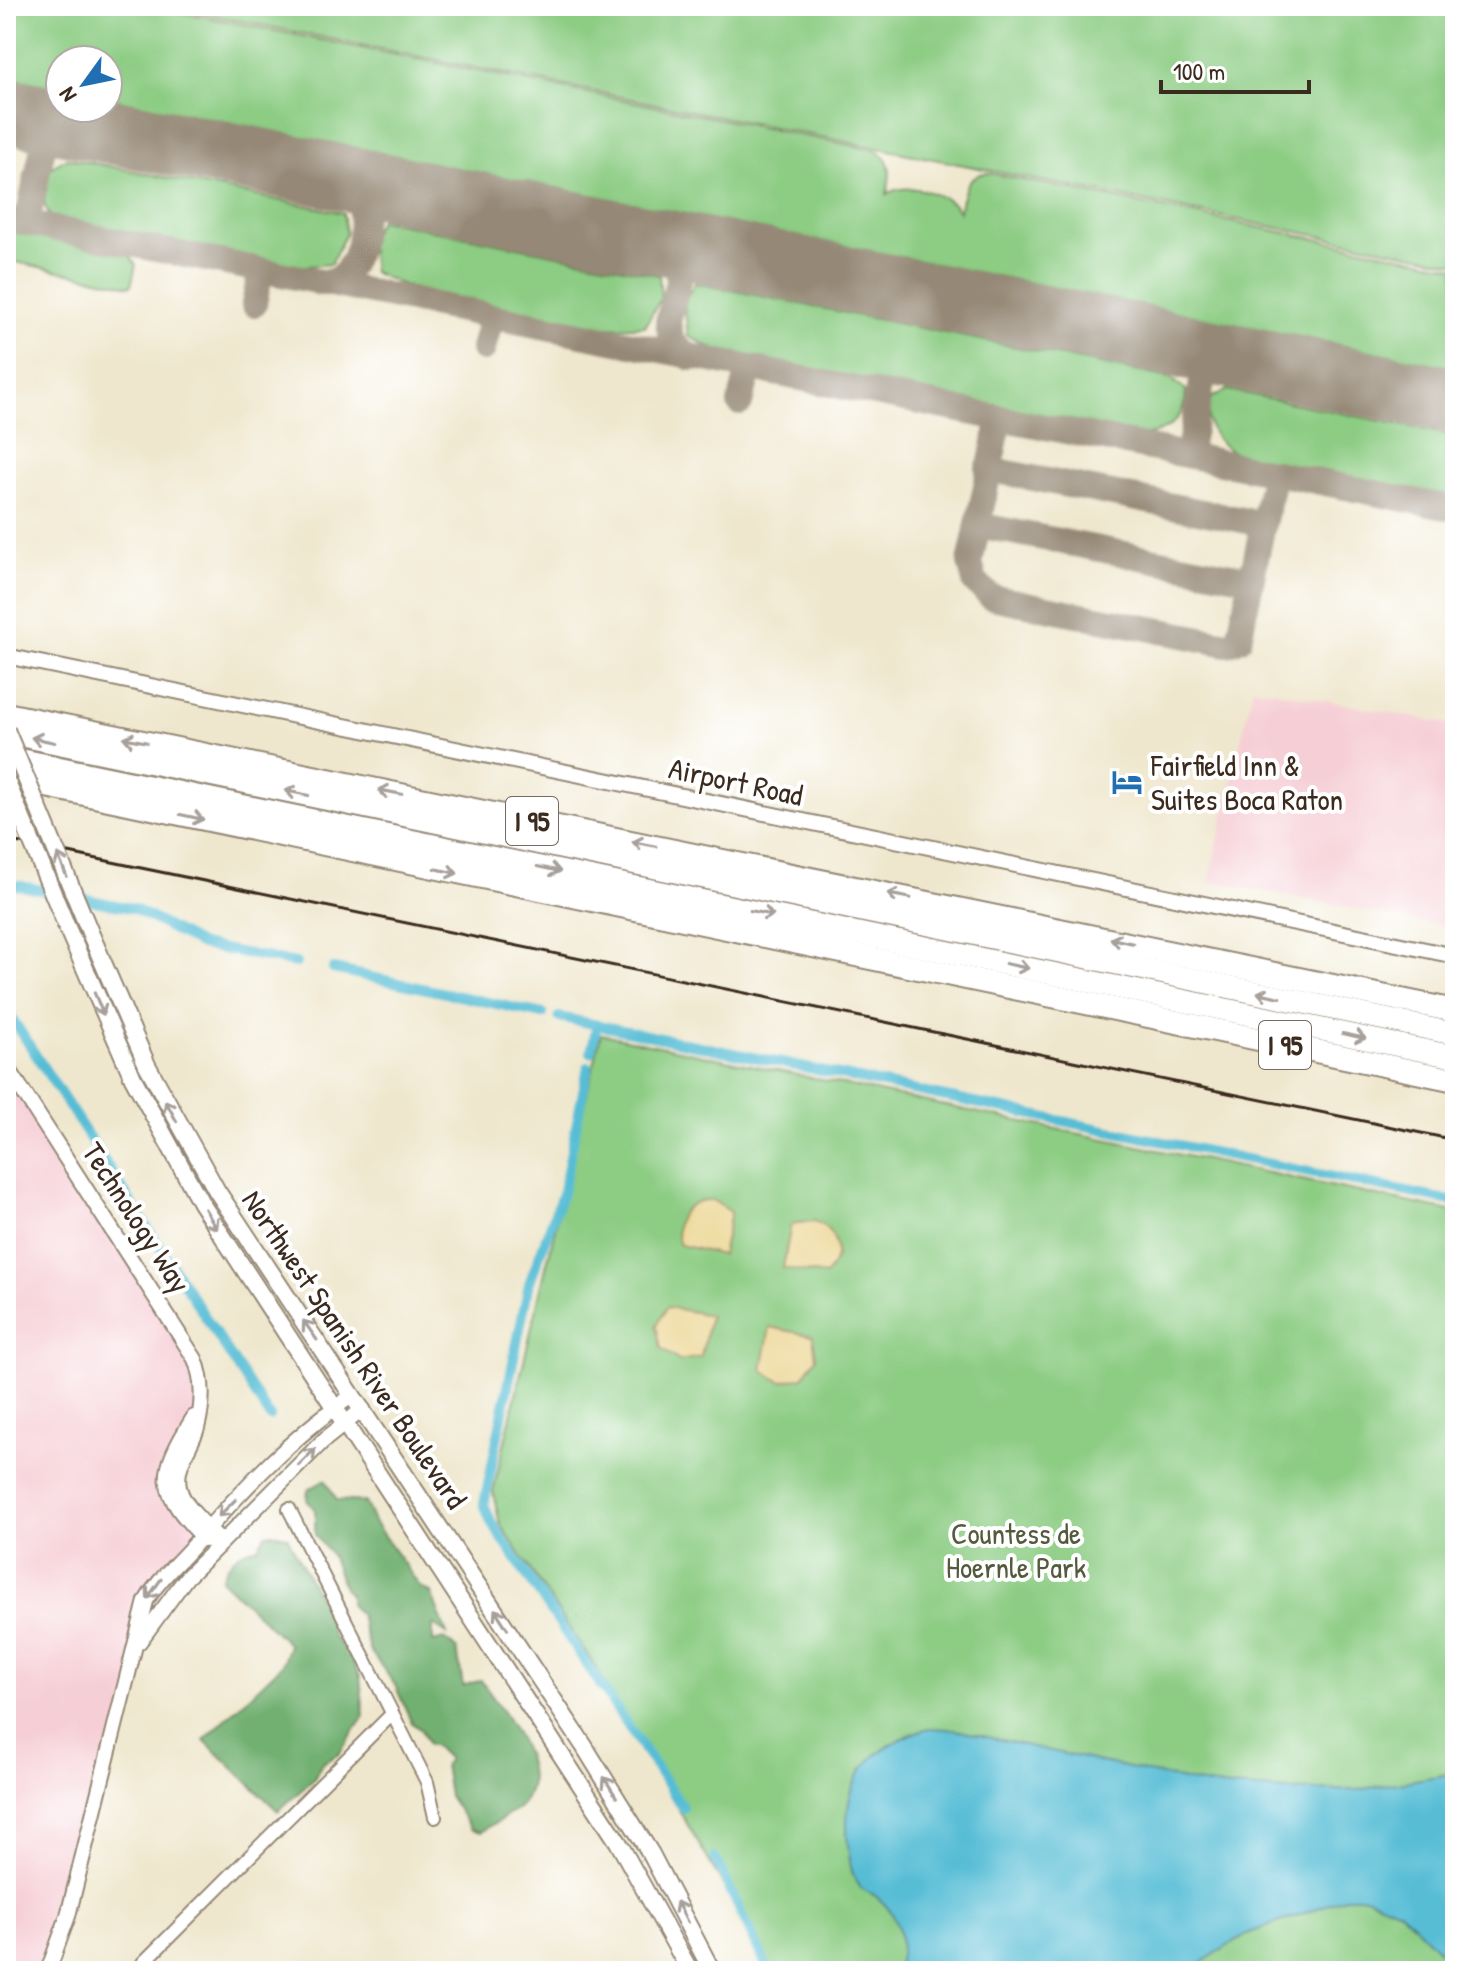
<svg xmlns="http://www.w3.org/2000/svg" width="1461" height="1977" viewBox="0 0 1461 1977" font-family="'Patrick Hand',sans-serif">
  <rect width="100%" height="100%" fill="#fff"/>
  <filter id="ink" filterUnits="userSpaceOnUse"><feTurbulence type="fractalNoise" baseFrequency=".0125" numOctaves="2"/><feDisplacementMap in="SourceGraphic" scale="16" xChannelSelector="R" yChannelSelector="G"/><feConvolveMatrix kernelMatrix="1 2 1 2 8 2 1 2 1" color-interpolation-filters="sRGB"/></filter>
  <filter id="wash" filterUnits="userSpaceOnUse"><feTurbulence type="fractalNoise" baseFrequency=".006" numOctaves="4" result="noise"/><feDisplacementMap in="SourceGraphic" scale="32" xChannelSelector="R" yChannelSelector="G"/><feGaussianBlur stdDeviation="1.8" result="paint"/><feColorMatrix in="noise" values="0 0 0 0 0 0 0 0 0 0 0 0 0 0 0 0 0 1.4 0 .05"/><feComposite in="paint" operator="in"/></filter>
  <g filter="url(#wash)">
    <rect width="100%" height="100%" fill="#efe7cd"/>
    <!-- built -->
    <g fill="#f6cfd6">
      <path d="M1253,687L1455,725V928L1209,881Z"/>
      <path d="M6,1065L187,1342L201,1406L171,1458L201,1535L159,1581L48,1971H6Z"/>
    </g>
    <!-- green -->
    <g fill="#8ccc83" stroke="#647b50" stroke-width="2">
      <path d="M6,6H150L875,150C895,160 890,176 887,194C905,181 948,193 959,211C964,193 965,173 989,173L1455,267V368L108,98V60H60V88L6,77Z"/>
      <path d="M165,6H1455V263Z"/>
      <path d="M67,158L343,213L346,233L331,264L297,267L56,221C38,208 45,188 49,169Z"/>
      <path d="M380,220L659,275L661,298L645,326C577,334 435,303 373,272L369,238Z"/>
      <path d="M6,230L129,255L136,265L131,286L6,260Z"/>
      <path d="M695,283L1170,378L1186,390C1186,418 1168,432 1142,436L981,408L720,352L688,336L684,301Z"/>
      <path d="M1227,390L1455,436V502L1236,454C1214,442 1203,423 1211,398Z"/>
      <path d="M601,1034L1455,1212V1971H767L749,1929L592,1662L500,1524L493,1492Z"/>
    </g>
    <!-- forest -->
    <g fill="#71b071" stroke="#566d48" stroke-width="2">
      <path d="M325,1480L337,1500L365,1502L374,1522L421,1588L431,1593L447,1634L433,1625V1642L445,1639L457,1649L463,1686L481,1680C500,1710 556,1774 518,1808C507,1817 493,1824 481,1832L471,1829L449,1796L444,1765L448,1759L434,1745H428L421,1730L412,1723L395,1685L369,1649L360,1615L350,1604V1595L344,1588L331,1555L315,1535V1510L307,1500L308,1490Z"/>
      <path d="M272,1533L287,1536L324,1607L333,1637L349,1654L360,1676L364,1716L339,1754L322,1763L314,1779L278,1811L204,1740L282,1665L289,1645L221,1579C230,1560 236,1551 258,1547L266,1534Z"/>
    </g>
    <!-- sand -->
    <g fill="#eeda9e" stroke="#94825e" stroke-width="2">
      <path d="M712,1200L731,1212L722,1255L680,1245C670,1220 686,1199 712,1200Z"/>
      <path d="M814,1221C838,1230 844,1257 825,1275L783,1268L791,1224Z"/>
      <path d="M667,1307L710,1315L701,1357L679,1361L661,1348L656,1326Z"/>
      <path d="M770,1327L813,1336L816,1358L803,1377L781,1382L762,1370Z"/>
    </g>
    <!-- water -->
    <path fill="#57bdd5" stroke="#49747a" stroke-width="2" d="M928,1728L951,1729L1207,1785L1287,1791L1358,1790L1455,1773V1961L1442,1953L1400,1911L1366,1897H1348L1247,1934L1188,1971H896C906,1943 900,1914 874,1895C869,1892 863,1891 859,1886C850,1874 850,1859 848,1845C841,1780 866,1748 928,1728Z"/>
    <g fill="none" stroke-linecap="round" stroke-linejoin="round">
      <!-- canal -->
      <g stroke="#57bdd5" stroke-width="10">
        <path d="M6,883L135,909L201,945L296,963"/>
        <path d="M333,969L543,1014"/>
        <path d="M6,1009L270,1417"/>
        <path d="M559,1017L1455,1202"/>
        <path d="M591,1052L597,1025"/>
        <path d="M588,1067L563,1191L529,1284L484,1504L491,1522L683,1808"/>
        <path d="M715,1858L769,1971"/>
      </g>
      <!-- taxiway -->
      <g stroke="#958876" stroke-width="26">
        <path d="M362,216L373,197L393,189"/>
        <path d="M6,219L1455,509"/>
        <path d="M27,223L49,119"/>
        <path d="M658,241L673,256L678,275"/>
        <path d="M320,283C329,282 337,281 343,274C365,255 371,192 341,178"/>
        <path d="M254,304L261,270"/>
        <path d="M483,349L491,317"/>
        <path d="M691,358L672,342L668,322L682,266L695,256L711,252"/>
        <path d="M740,403L749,370"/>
        <path d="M1000,418L970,563L975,582L991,597L1227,644L1239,639L1274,472"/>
        <path d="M1188,455L1208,351"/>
        <path d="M988,469L1262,524"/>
        <path d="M978,525L1252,579"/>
      </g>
      <!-- runway -->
      <path stroke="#958876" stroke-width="66" d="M6,110L1455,401"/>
    </g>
  </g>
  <g filter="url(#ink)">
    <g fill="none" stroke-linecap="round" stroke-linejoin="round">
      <!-- minor casing -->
      <g stroke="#958876" stroke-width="16">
        <g id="minor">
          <path d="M289,1509L427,1782L435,1817"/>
          <path d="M143,1963L392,1714"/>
        </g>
      </g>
      <!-- tertiary casing -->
      <g stroke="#958876" stroke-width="18">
        <g id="tertiary">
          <path d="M6,656L1455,956"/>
          <path d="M6,1065L195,1359C204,1381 203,1405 197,1428C190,1450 171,1469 181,1494C189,1512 209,1528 222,1542"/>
          <path d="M194,1417C157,1476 157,1491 206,1540"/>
          <path d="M139,1642L186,1578L323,1441L363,1409"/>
          <path d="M48,1971L68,1916L146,1601C158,1580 175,1566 190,1549C239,1493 292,1436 353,1395"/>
        </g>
      </g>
      <!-- secondary casing -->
      <g stroke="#958876" stroke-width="20">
        <g id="secondary">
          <path d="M69,932L133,1078L201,1203L618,1842L690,1971"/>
          <path d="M92,937L147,1065L217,1191L584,1746L651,1854L712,1971"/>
        </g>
      </g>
      <!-- motorway casing -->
      <g stroke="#958876" stroke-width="26">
        <g id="motorway">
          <path d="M6,714L1455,1011"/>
          <path d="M6,732L1455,1034"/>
          <path d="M6,757L1455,1057"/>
          <path d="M8,778L1455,1080"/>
        </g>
      </g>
      <!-- minor -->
      <use href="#minor" stroke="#fff" stroke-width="12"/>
      <!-- tertiary -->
      <use href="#tertiary" stroke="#fff" stroke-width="14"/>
      <!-- secondary -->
      <use href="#secondary" stroke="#fff" stroke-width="16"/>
      <!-- motorway -->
      <use href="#motorway" stroke="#fff" stroke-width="22"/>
      <!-- rail -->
      <path stroke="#3b2a1e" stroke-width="3" d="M6,840L1455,1140"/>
      <!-- secondary-bridge casing -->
      <g stroke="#958876" stroke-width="20" stroke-linecap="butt">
        <g id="secondary-bridge">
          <path d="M6,730L92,937"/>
          <path d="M6,780L69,932"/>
        </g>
      </g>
      <!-- secondary-bridge -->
      <use href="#secondary-bridge" stroke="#fff" stroke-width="16"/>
    </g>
    <!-- one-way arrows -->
    <defs><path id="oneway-shaft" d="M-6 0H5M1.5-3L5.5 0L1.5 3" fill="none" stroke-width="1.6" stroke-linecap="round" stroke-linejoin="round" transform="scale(2)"/></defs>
    <g stroke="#a79f9a">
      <use href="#oneway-shaft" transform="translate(43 740) rotate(-168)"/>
      <use href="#oneway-shaft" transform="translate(135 740) rotate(-169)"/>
      <use href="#oneway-shaft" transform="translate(390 792) rotate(-169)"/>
      <use href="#oneway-shaft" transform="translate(297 793) rotate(-168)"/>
      <use href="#oneway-shaft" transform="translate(192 817) rotate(12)"/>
      <use href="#oneway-shaft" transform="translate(644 844) rotate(-169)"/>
      <use href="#oneway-shaft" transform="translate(62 865) rotate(-112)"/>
      <use href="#oneway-shaft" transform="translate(549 869) rotate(12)"/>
      <use href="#oneway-shaft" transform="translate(446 871) rotate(12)"/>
      <use href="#oneway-shaft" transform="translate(899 896) rotate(-169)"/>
      <use href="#oneway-shaft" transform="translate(762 913) rotate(12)"/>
      <use href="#oneway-shaft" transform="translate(1122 941) rotate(-168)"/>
      <use href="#oneway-shaft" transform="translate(1017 966) rotate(12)"/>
      <use href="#oneway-shaft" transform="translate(1269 995) rotate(-168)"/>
      <use href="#oneway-shaft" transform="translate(99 1004) rotate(67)"/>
      <use href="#oneway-shaft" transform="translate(1354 1036) rotate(12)"/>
      <use href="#oneway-shaft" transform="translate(171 1111) rotate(-118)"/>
      <use href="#oneway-shaft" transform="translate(211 1219) rotate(59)"/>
      <use href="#oneway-shaft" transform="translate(310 1330) rotate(-125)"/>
      <use href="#oneway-shaft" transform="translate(307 1457) rotate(-45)"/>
      <use href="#oneway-shaft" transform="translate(227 1508) rotate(135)"/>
      <use href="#oneway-shaft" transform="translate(154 1589) rotate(126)"/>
      <use href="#oneway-shaft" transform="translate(501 1619) rotate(-123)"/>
      <use href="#oneway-shaft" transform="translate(610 1787) rotate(-122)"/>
      <use href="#oneway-shaft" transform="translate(682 1912) rotate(-117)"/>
    </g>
  </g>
  <!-- icons -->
  <defs>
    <g id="hotel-bare" transform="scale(2.4)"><path d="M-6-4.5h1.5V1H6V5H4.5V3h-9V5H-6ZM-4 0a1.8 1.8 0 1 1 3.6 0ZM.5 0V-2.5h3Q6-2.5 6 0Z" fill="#1f6fb2" stroke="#fff" stroke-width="2.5" paint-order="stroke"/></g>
  </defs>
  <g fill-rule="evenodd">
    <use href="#hotel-bare" x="1127" y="782"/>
  </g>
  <g text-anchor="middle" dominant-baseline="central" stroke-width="8" stroke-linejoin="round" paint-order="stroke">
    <!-- shield labels -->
    <g fill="#fff" stroke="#766a62" stroke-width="2">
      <rect x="506" y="797" width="52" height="48" rx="6"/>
      <rect x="1259" y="1021" width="52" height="48" rx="6"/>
    </g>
    <g font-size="28" font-weight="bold" fill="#3b2a1e">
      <text x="532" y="821">I 95</text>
      <text x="1285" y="1045">I 95</text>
    </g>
    <!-- poi labels -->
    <g font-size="30" fill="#3b2a1e" stroke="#fff" text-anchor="start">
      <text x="1151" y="765">Fairfield Inn &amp;<tspan x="1151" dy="34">Suites Boca Raton</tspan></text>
    </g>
    <!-- street labels -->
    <g font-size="30" fill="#3b2a1e" stroke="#fff">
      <text transform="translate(736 781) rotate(12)">Airport Road</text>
      <text transform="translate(137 1217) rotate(57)">Technology Way</text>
      <text transform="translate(355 1349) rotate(56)">Northwest Spanish River Boulevard</text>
    </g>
    <!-- park labels -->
    <g font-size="30" fill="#535b3c" stroke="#fff">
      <text x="1016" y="1533">Countess de<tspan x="1016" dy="34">Hoernle Park</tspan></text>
    </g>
  </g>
  <!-- margin -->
  <rect width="1461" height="1977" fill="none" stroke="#fff" stroke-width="32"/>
  <!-- north arrow -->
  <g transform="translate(84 84) rotate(237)"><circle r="38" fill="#ffffff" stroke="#b1aaa5" stroke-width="2"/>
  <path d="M0-6L14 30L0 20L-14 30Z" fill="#1f6fb2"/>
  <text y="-12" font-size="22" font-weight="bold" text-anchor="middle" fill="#3b2a1e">N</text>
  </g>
  <!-- scale -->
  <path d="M1161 80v12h148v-12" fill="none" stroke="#3b2a1e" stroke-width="4"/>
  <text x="1173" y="80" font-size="24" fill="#3b2a1e" stroke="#ffffff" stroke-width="6" paint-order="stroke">100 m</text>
</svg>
